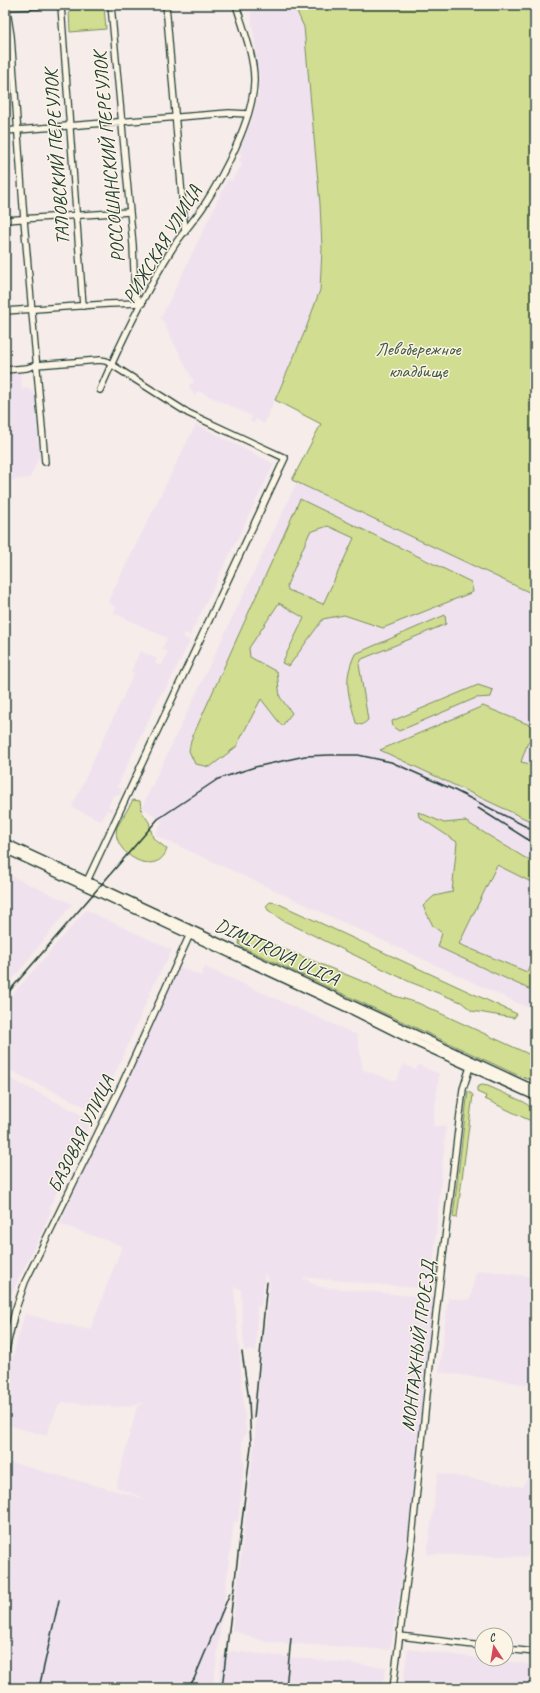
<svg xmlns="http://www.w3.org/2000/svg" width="540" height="1693" viewBox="0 0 540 1693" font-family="Caveat,sans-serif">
  <rect width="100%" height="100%" fill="#f6ece9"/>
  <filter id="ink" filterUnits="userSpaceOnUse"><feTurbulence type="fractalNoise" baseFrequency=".025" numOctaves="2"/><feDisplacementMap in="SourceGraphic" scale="8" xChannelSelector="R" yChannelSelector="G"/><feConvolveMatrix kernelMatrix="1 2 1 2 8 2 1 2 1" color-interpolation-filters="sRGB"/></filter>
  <g filter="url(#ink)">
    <!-- built -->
    <g fill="#efe2ee">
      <path d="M250,5H294L304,27L320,204L322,248L320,290L305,331L264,424L256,419L254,423L250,421L252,416L198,391L194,396L189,385L194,382L161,318L228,179L231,181L243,164L239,160L242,155L239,153L251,121L259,93L258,85L260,84Z"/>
      <path d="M20,371L22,389L29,388L35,395L40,455L30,478L5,481V373Z"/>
      <path d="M196,424L274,464L190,635L185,633L183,637L190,641L164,692L162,691L117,787L122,789L119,796L114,794L108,806L113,809L112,812L107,810L102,821L72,807L130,682L134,673L131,671L140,651L157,659L155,663L161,666L168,652L162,649L167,638L114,613L116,608L108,601Z"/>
      <path d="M297,482L535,595V1011L155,835L162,822L142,807Z"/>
      <path d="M5,873L72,904L5,989Z"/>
      <path d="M86,910L172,950L154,984L125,1052L96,1112L5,1068V1003Z"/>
      <path d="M180,967L201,976L205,967L357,1035L363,1070L396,1081L404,1064L416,1070L419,1065L439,1074L433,1126H446L431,1288L428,1289L302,1277L319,1287L435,1298L427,1349L419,1447L407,1549L390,1650L266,1642L232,1630L255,1438L256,1407L270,1283L265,1273L261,1306H257L256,1351L244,1350L241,1289L234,1287L246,1432L242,1441L244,1466L238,1522L234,1521L213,1688H72L60,1685L58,1688H5V1461L146,1499L116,1487L137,1407L143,1403L117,1407L62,1402L58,1406L46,1436L5,1424V1384L25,1314L90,1330L122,1246L60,1224L84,1169Z"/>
      <path d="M5,1076L92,1120L49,1208L52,1209L38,1240L10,1296L5,1294Z"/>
      <path d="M480,1270L535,1277V1360L532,1385L439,1372L448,1298L468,1300L471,1297L475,1274Z"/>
      <path d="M535,1467V1557L427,1554L438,1473L522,1487Z"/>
      <path d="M408,1649L535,1665V1688H402Z"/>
      <path d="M232,1651L386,1667L382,1688H218L222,1656Z"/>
    </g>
    <!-- green -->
    <g fill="#d1dd90" stroke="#788d62" fill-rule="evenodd">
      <path d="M294,5H535V595L292,480L321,424L275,400L305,331L320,290L322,248L320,204L304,27Z"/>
      <path d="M104,6L106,29L70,32L69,10Z"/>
      <path d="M300,499L471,582L473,592L383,628L344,615L323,619L289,666L282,663L304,618L279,603L249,648L250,657L277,672L280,697L292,713L282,726L261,699L236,747L210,767L195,764L189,751L191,740ZM328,526L354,538L323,604L288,590L287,585L310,532Z"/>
      <path d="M445,615L446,624L362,659L359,664L368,720L362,725L356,723C349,695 342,682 355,654Z"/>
      <path d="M478,685L493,690L491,697L476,698L399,731L393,727L392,721Z"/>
      <path d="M483,706L535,727V744L528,742L521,762L535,765V805H533L535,819L528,820L380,750Z"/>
      <path d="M133,800L140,801L142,812L149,822L153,838L167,849C157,880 110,853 117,827Z"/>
      <path d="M418,812L444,823L465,821L535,864V884L497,865L459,944L527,972L535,950V992L438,947L442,933L433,926L423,906L434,896L452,892L457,842L419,817Z"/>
      <path d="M270,902L277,903L517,1014L514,1018L472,1011L461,1002L410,982L282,920L268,910L266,906Z"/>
      <path d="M245,933L369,984L385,993L418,1003L535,1057V1078L527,1079L513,1073L242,947L239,944L240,936Z"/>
      <path d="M482,1085L488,1086L524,1102L535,1111V1123L485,1099L486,1096L477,1092V1087Z"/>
      <path d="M468,1091L473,1095L457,1217L455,1218L453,1217Z"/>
    </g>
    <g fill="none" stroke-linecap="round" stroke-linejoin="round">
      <!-- minor casing -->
      <g stroke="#1f3d34" stroke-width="8">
        <g id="minor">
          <path d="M6,5L11,36L24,220L45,462"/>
          <path d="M111,5L133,245L135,296L142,303"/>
          <path d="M166,5L185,232"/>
          <path d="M61,6L83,306"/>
          <path d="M5,7L67,5"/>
          <path d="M5,131L229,113L248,114"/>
          <path d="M5,220L129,212"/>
          <path d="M5,311L108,304L142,303"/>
          <path d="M5,370L27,368L36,365L100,360L106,361L188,413L285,458L87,881"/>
          <path d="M100,390C121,342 144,293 172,249C181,234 193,222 203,207C223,176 253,120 254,82C255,59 243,27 236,5"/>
          <path d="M5,1354L15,1311L25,1282L123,1082L191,932"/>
          <path d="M400,1636L482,1646"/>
          <path d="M506,1649L535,1652"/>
          <path d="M393,1688L411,1547L431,1355L463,1089L471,1064"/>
        </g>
      </g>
      <!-- major casing -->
      <g stroke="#1f3d34" stroke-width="10">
        <g id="major">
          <path d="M5,843L535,1090"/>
          <path d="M5,849L354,1011L420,1044L535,1096"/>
        </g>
      </g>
      <!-- minor -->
      <use href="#minor" stroke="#fcf5e5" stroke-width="5.5"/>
      <!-- major -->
      <use href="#major" stroke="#fcf5e5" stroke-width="7"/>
      <!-- rail -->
      <g stroke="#1f3d34" stroke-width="1.5">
        <path d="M478,808L535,844"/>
        <path d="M5,996L158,819L218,779L255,767L305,756L330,755H358L391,762L452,789L535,831"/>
        <path d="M254,1418L267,1282"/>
        <path d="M39,1688L59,1600"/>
        <path d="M188,1688L194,1679L230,1593"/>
        <path d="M222,1688L251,1446L249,1400L242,1352"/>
        <path d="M286,1688L291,1638"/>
      </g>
    </g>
  </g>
  <g text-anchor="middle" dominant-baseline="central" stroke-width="3" stroke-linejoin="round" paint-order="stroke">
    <!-- street labels -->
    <g font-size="19" fill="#1f3d34" stroke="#fcf5e5">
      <text transform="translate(57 157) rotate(-94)">ТАЛОВСКИЙ ПЕРЕУЛОК</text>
      <text transform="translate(109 157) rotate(-95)">РОССОШАНСКИЙ ПЕРЕУЛОК</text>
      <text transform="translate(162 244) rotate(-59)">РИЖСКАЯ УЛИЦА</text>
      <text transform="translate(277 952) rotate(25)">DIMITROVA ULICA</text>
      <text transform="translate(81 1134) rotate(-64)">БАЗОВАЯ УЛИЦА</text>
      <text transform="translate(418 1346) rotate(-83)">МОНТАЖНЫЙ ПРОЕЗД</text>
    </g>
    <!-- park labels -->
    <g font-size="19" fill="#435d46" stroke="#fcf5e5">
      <text x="418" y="349">Левобережное<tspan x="418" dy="22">кладбище</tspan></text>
    </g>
  </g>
  <!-- margin -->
  <rect width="540" height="1693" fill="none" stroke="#fcf5e5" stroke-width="20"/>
  <rect x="10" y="10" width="520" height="1673" fill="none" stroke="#1f3d34" stroke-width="1.5" filter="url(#ink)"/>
  <!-- north arrow -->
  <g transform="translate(494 1647) rotate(348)"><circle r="19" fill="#fcf5e5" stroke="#a4ab9e"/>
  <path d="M0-3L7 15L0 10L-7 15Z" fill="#d1495b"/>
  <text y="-6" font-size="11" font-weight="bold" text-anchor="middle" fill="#1f3d34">С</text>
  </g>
</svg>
